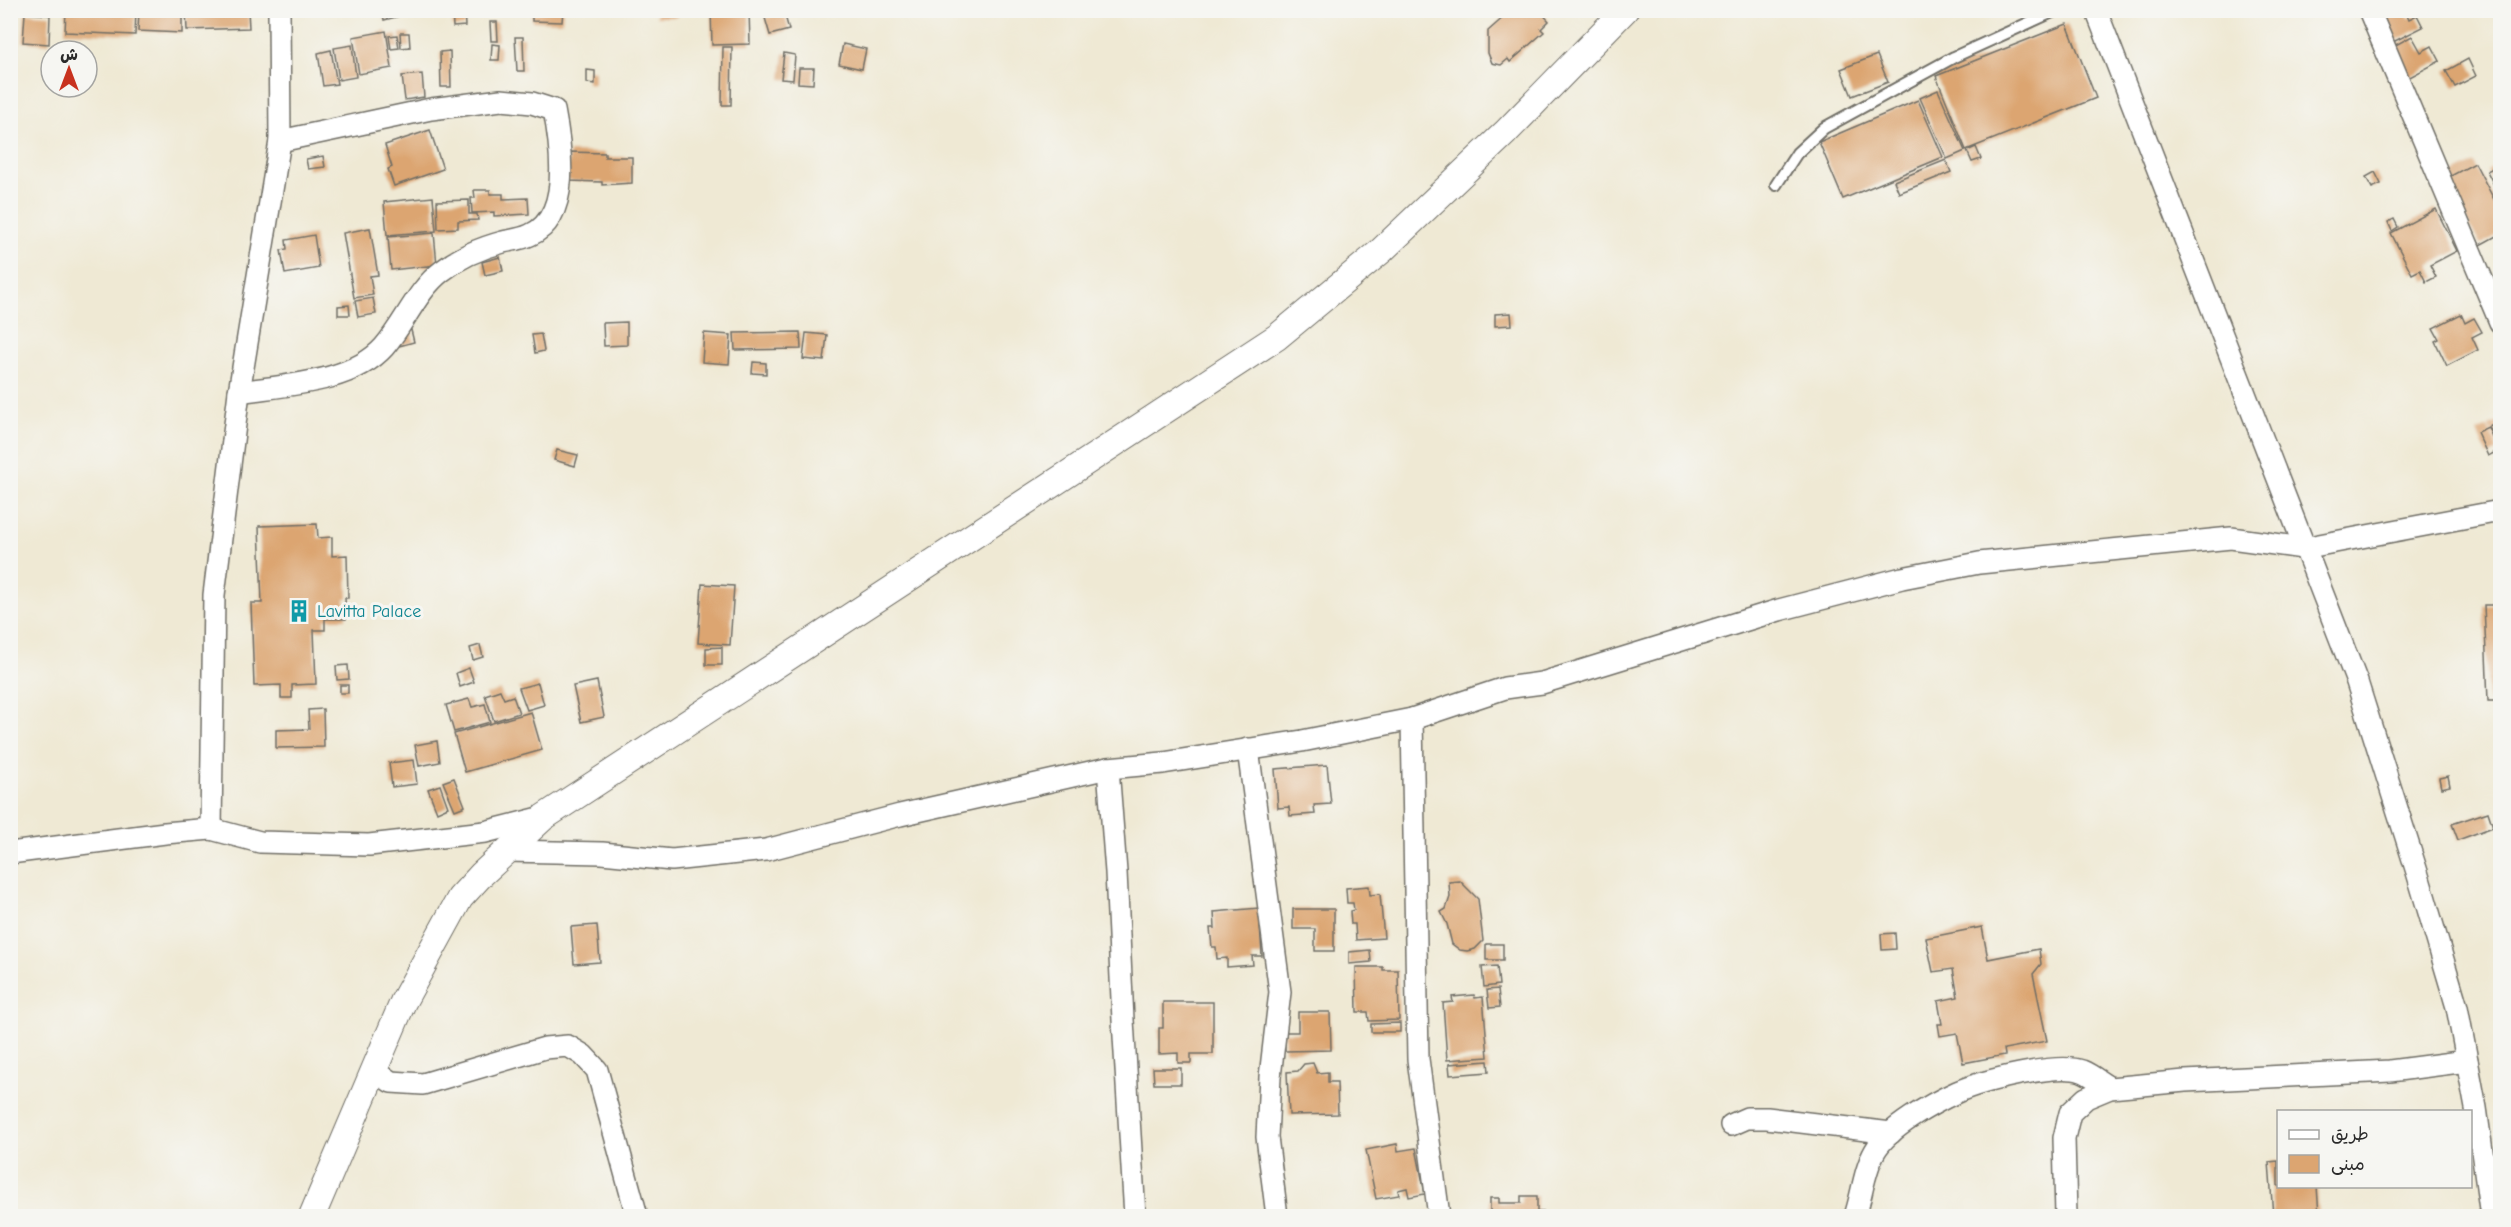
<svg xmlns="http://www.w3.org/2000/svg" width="2511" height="1227" viewBox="0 0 2511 1227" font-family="'Comic Neue','Playpen Sans Arabic',sans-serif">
  <rect width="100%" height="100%" fill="#f6f6f2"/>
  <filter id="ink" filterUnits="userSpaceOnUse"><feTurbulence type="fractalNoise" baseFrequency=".0167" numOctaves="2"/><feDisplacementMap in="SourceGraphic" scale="12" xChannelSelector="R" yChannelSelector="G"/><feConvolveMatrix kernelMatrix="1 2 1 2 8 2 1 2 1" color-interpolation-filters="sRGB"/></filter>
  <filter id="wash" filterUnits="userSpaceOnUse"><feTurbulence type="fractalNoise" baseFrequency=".008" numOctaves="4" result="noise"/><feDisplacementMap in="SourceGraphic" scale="24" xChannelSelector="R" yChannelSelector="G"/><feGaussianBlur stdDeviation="1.35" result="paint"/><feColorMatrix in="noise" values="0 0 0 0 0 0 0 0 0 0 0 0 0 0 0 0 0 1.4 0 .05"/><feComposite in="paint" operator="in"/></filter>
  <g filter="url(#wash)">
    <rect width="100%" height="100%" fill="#efe9d4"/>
    <g id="blocks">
      <!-- building -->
      <g fill="#dca571">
        <path d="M66,10H136L135,35L65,32Z"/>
        <path d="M139,10H182V33L138,31Z"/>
        <path d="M186,10H248L249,28L187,30Z"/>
        <path d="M382,10H403L404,15L384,20Z"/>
        <path d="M452,10H464L465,26L453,27Z"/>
        <path d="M532,10H563L562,22L532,21Z"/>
        <path d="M657,10H678V17H656Z"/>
        <path d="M711,10H749L750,44L712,45Z"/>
        <path d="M1500,10H1539L1549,21L1541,29L1544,32L1510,62L1508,59L1501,65L1492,63L1488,53V31L1505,16Z"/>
        <path d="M2399,10H2405L2409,19L2417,15L2423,27L2391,43L2379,21Z"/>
        <path d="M784,12L789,30L770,35L765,18Z"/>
        <path d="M25,13L50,15L49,44L23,42Z"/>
        <path d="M490,22H497L498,41H491Z"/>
        <path d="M2067,24L2096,98L1966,150L1936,76Z"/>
        <path d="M386,31L392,68L359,74L353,37Z"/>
        <path d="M400,33H409L410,47L401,48Z"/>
        <path d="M397,35L399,48L391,49L389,36Z"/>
        <path d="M2412,36L2421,52L2432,46L2440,61L2408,78L2392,47Z"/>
        <path d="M515,37H523L524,71H517Z"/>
        <path d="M492,44L500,45L499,60H491Z"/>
        <path d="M843,44L866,49L862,69L839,64Z"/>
        <path d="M352,45L356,77L339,80L334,48Z"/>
        <path d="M723,47H732L731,105H722Z"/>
        <path d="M331,50L337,84L323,86L318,53Z"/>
        <path d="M450,51L451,87H441L440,52Z"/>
        <path d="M784,53L795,55L793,80L781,79Z"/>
        <path d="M1877,55L1888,82L1852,96L1841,69Z"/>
        <path d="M2468,59L2476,76L2455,87L2446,71Z"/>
        <path d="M799,68H814L813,84L798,83Z"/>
        <path d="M587,70L595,71V84L587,83Z"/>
        <path d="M422,74L424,97L405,100L402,76Z"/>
        <path d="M1938,90L1965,151L1947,159L1920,98Z"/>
        <path d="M1918,100L1943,157L1843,199L1819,142Z"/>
        <path d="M430,130L443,169L394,186L388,169L392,167L385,145Z"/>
        <path d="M1976,147L1981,159L1972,162L1967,151Z"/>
        <path d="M569,152L605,153V157H632V183L602,185V182L568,181Z"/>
        <path d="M323,156L325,167L308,169L306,159Z"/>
        <path d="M1946,160L1951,172L1899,193L1894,181Z"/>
        <path d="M2475,163L2500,211V234L2480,245L2445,179Z"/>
        <path d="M2500,164V197L2487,171Z"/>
        <path d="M2375,172L2381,184L2372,188L2366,177Z"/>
        <path d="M474,190H490V194H503V199L528,198L529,214L494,216V212L472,213L471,198H475Z"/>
        <path d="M433,197L436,231L387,235L384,202Z"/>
        <path d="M469,200V214H477L478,220L458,221V228L438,229L437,201Z"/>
        <path d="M2436,209L2457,251L2430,265L2436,277L2426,282L2420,270L2412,274L2391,233Z"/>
        <path d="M2394,219L2398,227L2392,231L2388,222Z"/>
        <path d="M370,228L378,275L370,276L373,295L354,298L343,233Z"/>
        <path d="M434,233L437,265L391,270L388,237Z"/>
        <path d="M314,235L319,268L285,274L281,250L287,249L286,240Z"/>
        <path d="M500,257L503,271L485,275L482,262Z"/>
        <path d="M373,298L376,314L358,317L355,301Z"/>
        <path d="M349,305L350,315H338V306Z"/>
        <path d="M1511,313L1512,325L1495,326V314Z"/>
        <path d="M2461,314L2465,323L2474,318L2482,332L2472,337L2478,350L2447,366L2435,341L2439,339L2433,328Z"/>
        <path d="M627,322V345L604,346L603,323Z"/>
        <path d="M411,330L414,342L399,346L396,334Z"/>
        <path d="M800,332L801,349L735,350L734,333Z"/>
        <path d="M704,333L731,335L729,364L702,362Z"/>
        <path d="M806,333L827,335L824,361L803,359Z"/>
        <path d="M541,334L544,351L535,353L532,335Z"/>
        <path d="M753,362L766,363V374L752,373Z"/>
        <path d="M2500,421V451L2489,426Z"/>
        <path d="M2488,427L2498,451L2488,456L2477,432Z"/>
        <path d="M557,450L578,455L575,466L554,460Z"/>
        <path d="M317,524L318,538L332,537V556L347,555L348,598H345L346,619H325V630H314L316,684L292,685V698H281V685L254,686L251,603H262L259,526Z"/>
        <path d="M702,584L734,586L730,645L698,643Z"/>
        <path d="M2484,605H2500V701H2488Z"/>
        <path d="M480,645L483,657L473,660L470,648Z"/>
        <path d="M722,647V665H706V648Z"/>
        <path d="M348,665L349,679L337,680L336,666Z"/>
        <path d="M469,668L474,682L460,687L456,673Z"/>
        <path d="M597,681L604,717L581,722L573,686Z"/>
        <path d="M538,683L544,705L527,710L519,688Z"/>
        <rect x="340" y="685" width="8" height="8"/>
        <path d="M500,690L504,699L513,696L519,713L494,721L485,695Z"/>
        <path d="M469,699L472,707L485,704L490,722L454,732L446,705Z"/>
        <path d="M323,709L324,747L276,748V730L309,729L308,710Z"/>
        <path d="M531,712L542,750L465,772L454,734Z"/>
        <path d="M437,741L440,762L419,766L415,745Z"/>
        <path d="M414,760L417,784L392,787L389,763Z"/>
        <path d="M1327,765L1331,804L1314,805L1315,814L1290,816L1289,807L1278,808L1275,769Z"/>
        <path d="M2448,776L2450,786L2441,788L2439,778Z"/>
        <path d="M454,778L465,806L455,810L443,782Z"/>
        <path d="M440,785L448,807L437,812L428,789Z"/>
        <path d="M2488,812L2493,827L2458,840L2452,824Z"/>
        <path d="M1460,881L1478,899L1483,941L1475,949L1467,951L1460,950L1452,944L1447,924L1441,912L1446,909L1450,897L1449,882Z"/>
        <path d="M1369,886L1370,895L1380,894L1384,938L1356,940L1355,924H1351L1350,911L1354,910L1353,903H1347L1346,888Z"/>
        <path d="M1259,908L1262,956H1252L1253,965L1227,967V958L1217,959L1216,947H1212L1210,928H1215L1214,912Z"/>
        <path d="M1293,909H1334V951H1315V929H1293Z"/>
        <path d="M597,925L600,962L574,964L571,927Z"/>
        <path d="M1982,927L1988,959L2039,949L2041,964L2033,974L2047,1041L2004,1049L2005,1055L1963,1063L1957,1033L1940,1036L1938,1024H1942L1938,1001L1958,997L1953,969L1933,972L1926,938Z"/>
        <path d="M1895,933L1896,949L1882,950L1881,934Z"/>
        <rect x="1486" y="944" width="17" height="16"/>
        <path d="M1370,950L1371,962L1349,964V952Z"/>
        <path d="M1497,966L1499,985L1484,987L1482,967Z"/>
        <path d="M1356,967H1383V970H1398L1399,1020L1369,1021L1368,1012H1357Z"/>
        <path d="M1498,989L1500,1007L1489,1008L1487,990Z"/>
        <path d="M1474,995L1475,998L1483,997L1488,1057L1447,1060L1443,1003L1453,1002L1452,997Z"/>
        <path d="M1163,1002H1213V1054H1191V1063H1178V1053L1159,1054V1028H1163Z"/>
        <path d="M1298,1012H1330L1331,1050L1285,1051L1284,1032H1298Z"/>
        <path d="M1400,1023V1032H1371V1024Z"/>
        <path d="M1488,1061L1489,1072L1450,1075L1449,1064Z"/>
        <path d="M1313,1063L1317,1073L1328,1072V1082H1337L1338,1114L1289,1115L1287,1072L1298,1071L1304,1064Z"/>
        <path d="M1153,1068H1181V1084H1154Z"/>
        <path d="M1397,1144L1398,1151L1416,1148L1425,1194L1409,1197L1407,1188L1398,1190L1399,1195L1376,1199L1366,1150Z"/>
        <path d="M2278,1161V1186H2317L2319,1216H2273L2269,1162Z"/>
        <path d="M1521,1196H1537V1212H1545V1216H1490V1198H1499V1203H1521Z"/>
      </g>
    </g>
  </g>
  <g filter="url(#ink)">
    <use href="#blocks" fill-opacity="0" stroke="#706e66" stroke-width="1.5"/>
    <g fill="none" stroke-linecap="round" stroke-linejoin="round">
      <!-- service casing -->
      <g stroke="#706e66" stroke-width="14">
        <path id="service" d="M1776,185L1797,153L1824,128L1954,57L2057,10"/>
      </g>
      <!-- minor casing -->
      <g stroke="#706e66" stroke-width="24">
        <g id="minor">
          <path d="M2096,10L2357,682L2417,872L2457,1007L2476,1108L2491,1216"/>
          <path d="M2369,10L2500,322"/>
          <path d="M239,392C284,385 352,383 384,347C405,323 417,290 442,271C461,256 480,248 503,242C512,240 522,239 530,235C572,217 561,146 554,110L532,103L501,100L431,109L280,141"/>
          <path d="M1412,719L1418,1059L1439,1216"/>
          <path d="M1248,749L1280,992L1270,1077L1267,1137L1277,1216"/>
          <path d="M1108,768L1116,872L1123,1020L1135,1216"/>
          <path d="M211,829L214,595L239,392L280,141L279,10"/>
          <path d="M507,851L602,853L672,860L766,850L900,815L1108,768L1163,763L1302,741L1412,719L1505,688L1542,683L1779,610L1902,578L1979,563L2231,538L2303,548L2500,511"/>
          <path d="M10,853L165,833L211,829L260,842L369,845L485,832L544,817"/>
          <path d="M374,1070L391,1082L423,1084L545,1048L568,1046L583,1055L597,1070L637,1216"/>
          <path d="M1731,1125L1747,1118H1767L1891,1133"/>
          <path d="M1855,1216C1862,1196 1864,1170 1875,1151C1888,1128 1933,1103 1957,1092C1982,1081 2057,1062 2082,1071C2092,1075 2101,1083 2110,1088"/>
          <path d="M2066,1216L2064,1138L2070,1113L2086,1098L2110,1088L2185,1081L2390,1071L2467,1061"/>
        </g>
      </g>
      <!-- tertiary casing -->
      <g stroke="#706e66" stroke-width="28">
        <path id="tertiary" d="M312,1216L403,1002L460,898L482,874L544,817L1277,337L1381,251L1505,133L1625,10"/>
      </g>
      <!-- service -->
      <use href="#service" stroke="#fff" stroke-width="10"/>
      <!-- minor -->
      <use href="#minor" stroke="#fff" stroke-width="21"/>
      <!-- tertiary -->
      <use href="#tertiary" stroke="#fff" stroke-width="26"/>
    </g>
  </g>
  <!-- icons -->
  <defs>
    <g id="building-bare" transform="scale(1.8)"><path d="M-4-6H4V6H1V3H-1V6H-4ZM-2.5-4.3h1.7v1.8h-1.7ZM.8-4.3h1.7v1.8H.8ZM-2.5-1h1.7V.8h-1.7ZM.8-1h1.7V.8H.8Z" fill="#0f9aa8" stroke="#f6f6f2" stroke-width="2.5" paint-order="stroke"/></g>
  </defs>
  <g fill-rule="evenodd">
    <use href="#building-bare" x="299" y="611"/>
  </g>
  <g text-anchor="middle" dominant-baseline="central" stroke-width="6" stroke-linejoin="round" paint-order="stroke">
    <!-- culture labels -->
    <g font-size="18" fill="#0d838f" stroke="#f6f6f2" text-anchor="start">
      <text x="317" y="611">Lavitta Palace</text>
    </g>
  </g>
  <!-- margin -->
  <rect width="2511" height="1227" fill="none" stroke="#f6f6f2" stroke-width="36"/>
  <!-- legend -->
  <rect x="2277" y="1110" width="195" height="78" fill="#f6f6f2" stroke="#a5a5a2" stroke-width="1.5"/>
  <rect x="2289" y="1130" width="30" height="9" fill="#ffffff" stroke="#a5a5a2" stroke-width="1.5"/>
  <text x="2331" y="1140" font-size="18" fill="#2b2b2b">طريق</text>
  <rect x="2289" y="1155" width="30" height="18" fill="#dca571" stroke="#a5a5a2" stroke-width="1.5"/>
  <text x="2331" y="1170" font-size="18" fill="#2b2b2b">مبنى</text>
  <!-- north arrow -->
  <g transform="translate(69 69)"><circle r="28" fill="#f6f6f2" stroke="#a5a5a2" stroke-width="1.5"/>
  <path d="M0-4.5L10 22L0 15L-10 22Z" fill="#c8321e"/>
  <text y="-9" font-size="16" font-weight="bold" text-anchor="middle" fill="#2b2b2b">ش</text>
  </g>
</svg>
